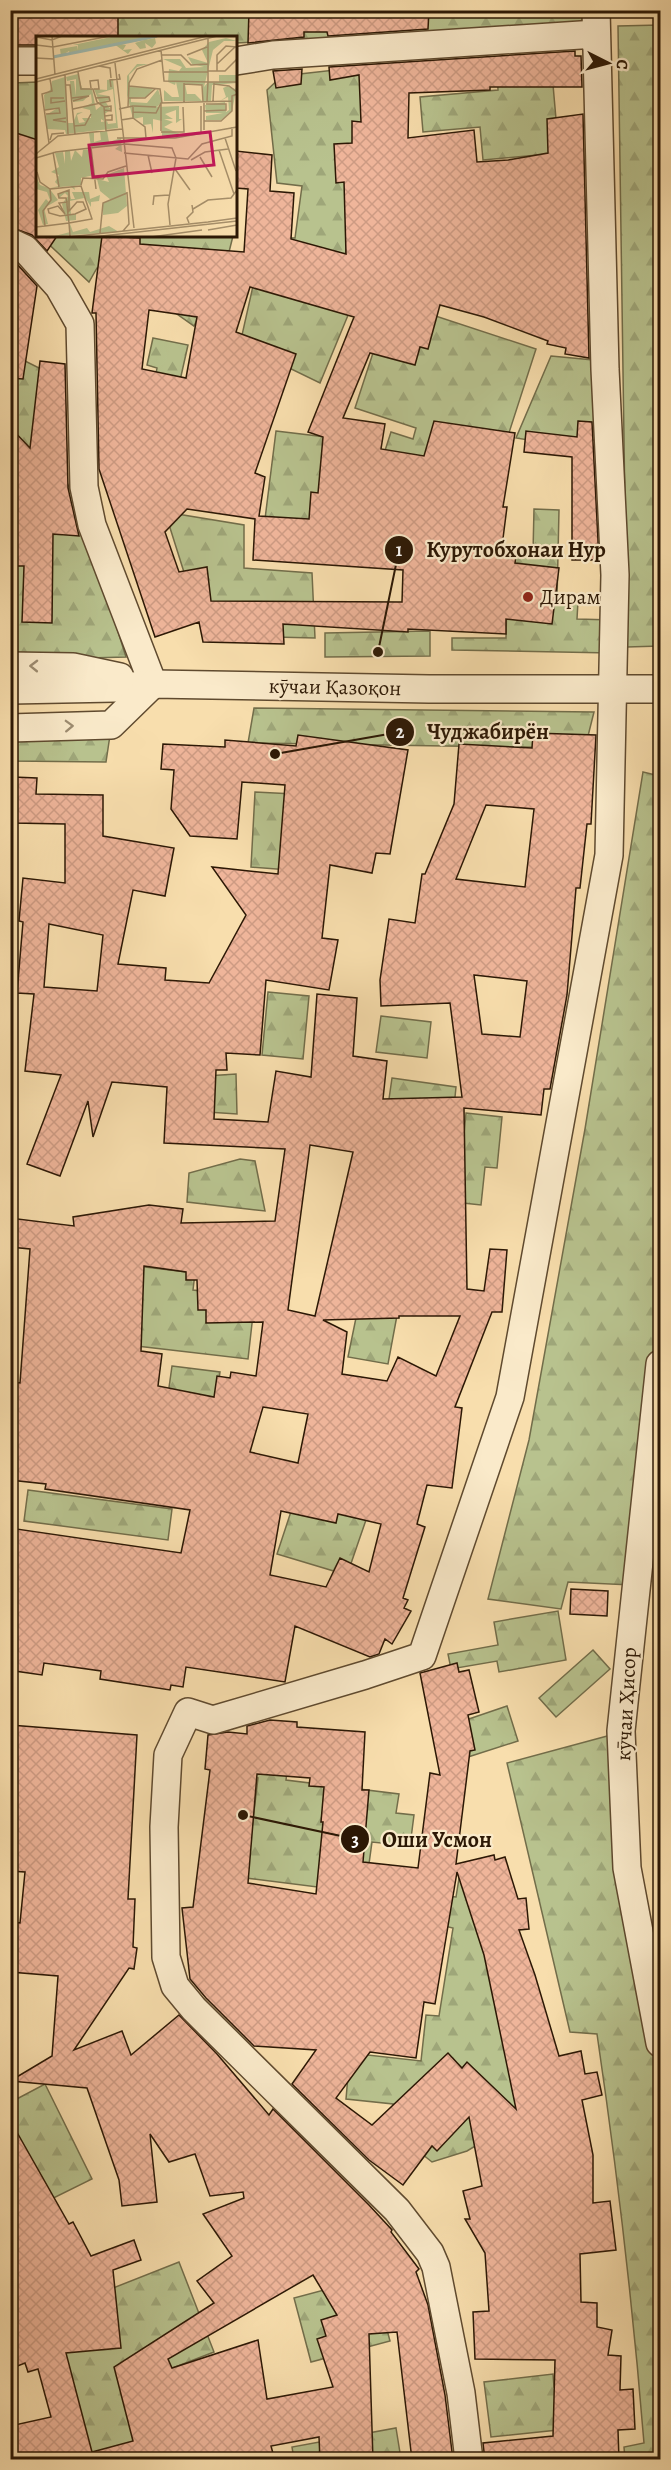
<svg xmlns="http://www.w3.org/2000/svg" width="671" height="2470" viewBox="0 0 671 2470" font-family="Alegreya,serif">
  <defs>
    <pattern id="forest-firs" width="22" height="20" patternUnits="userSpaceOnUse" patternTransform="scale(1.5)"><rect width="22" height="20" fill="#b8c28e"/><path d="M5 1l3.5 6h-7zM16 11l3.5 6h-7z" fill="#9ea679"/></pattern>
    <pattern id="building-cross-hatch" width="8" height="8" patternUnits="userSpaceOnUse" patternTransform="scale(1.5)"><rect width="8" height="8" fill="#efb59a"/><path d="M0 0l8 8M0 8l8-8" fill="none" stroke="#cd9b83"/></pattern>
  </defs>
  <rect width="100%" height="100%" fill="#f8dead"/>
  <filter id="stains"><feTurbulence type="fractalNoise" baseFrequency=".00333" numOctaves="4"/><feColorMatrix values="0 0 0 0 .2 0 0 0 0 .09 0 0 0 0 .02 0 0 0 .5 -.17"/></filter>
  <radialGradient id="worn" r=".72"><stop offset=".6" stop-color="#630" stop-opacity="0"/><stop offset="1" stop-color="#630" stop-opacity=".3"/></radialGradient>
  <!-- forest -->
  <g fill="url(#forest-firs)" stroke="#726d4a" stroke-width="1.5">
    <path d="M586,10L587,26L236,43V38L62,37L39,11Z"/>
    <path d="M660,25V646L627,647L618,26Z"/>
    <path d="M551,62L559,153L483,160L480,127L423,132L420,97L498,90L497,68Z"/>
    <path d="M379,65L343,267L351,308L320,383L240,344L264,237L295,238L302,186L277,183L267,90L282,76Z"/>
    <path d="M37,82V233L11,207L10,118L14,83Z"/>
    <path d="M40,236H233L229,252L194,326L143,290L139,275L97,268L89,282Z"/>
    <path d="M10,267L19,358L63,380L58,461L84,523L126,657L11,660Z"/>
    <path d="M390,301L536,349L488,498L381,463L391,432L413,439L416,428L355,408Z"/>
    <path d="M153,338L188,345L179,385L155,379L157,368L147,365Z"/>
    <path d="M551,356L604,361L605,439L553,444L516,438Z"/>
    <path d="M276,431L326,437L314,526L265,519Z"/>
    <path d="M534,509L559,510L557,600L578,601L577,619L612,620L611,653L452,650V638H506L508,552H533Z"/>
    <path d="M165,512L244,525V568L312,573L315,638L273,637L212,613L189,588Z"/>
    <path d="M430,631V656L325,657V633Z"/>
    <path d="M254,708L594,712L585,748L248,743Z"/>
    <path d="M11,715H113L106,762L11,761Z"/>
    <path d="M643,772L660,776V1020L657,1062L660,1063V1376L631,1585L568,1582L561,1609L488,1599L529,1440L585,1129Z"/>
    <path d="M255,792L294,794L289,870L251,867Z"/>
    <path d="M268,992L309,996L303,1059L262,1055Z"/>
    <path d="M381,1016L431,1022L427,1058L376,1052Z"/>
    <path d="M236,1074L237,1114L192,1111L190,1077Z"/>
    <path d="M392,1078L456,1087L454,1107L389,1099Z"/>
    <path d="M466,1113L502,1117L497,1168L485,1167L481,1205L463,1203L461,1166Z"/>
    <path d="M240,1159L255,1161L265,1211L187,1202L189,1173Z"/>
    <path d="M78,1259L195,1273L193,1290L255,1297L248,1359L68,1338Z"/>
    <path d="M359,1303L398,1310L388,1364L348,1357Z"/>
    <path d="M172,1366L220,1372L214,1415L160,1452Z"/>
    <path d="M305,1469L377,1488L347,1575L277,1554Z"/>
    <path d="M28,1490L172,1509L168,1540L24,1521Z"/>
    <path d="M558,1611L566,1660L499,1672L497,1661L451,1669L448,1654L498,1645L494,1622Z"/>
    <path d="M593,1650L610,1669L556,1717L539,1698Z"/>
    <path d="M507,1706L518,1741L468,1757L457,1723Z"/>
    <path d="M292,1732L286,1780L399,1794L396,1813L414,1815L410,1846L372,1842L365,1893L246,1878L258,1778L215,1772Z"/>
    <path d="M611,1735L660,2080V2459H625L624,2447L644,2443C633,2306 617,2170 597,2034L570,2032L507,1763Z"/>
    <path d="M460,1872L477,1875L525,2116L467,2151L432,2162L388,2127L393,2104L346,2099L350,2053L421,2061L426,2015L439,2016L453,1928L428,1922L433,1895L456,1897Z"/>
    <path d="M45,2084L92,2179L11,2219V2102Z"/>
    <path d="M179,2262L214,2352L152,2376L173,2433L80,2459L27,2322Z"/>
    <path d="M373,2277L390,2341L311,2362L294,2298Z"/>
    <path d="M553,2374L554,2387L573,2384L577,2428L491,2437L484,2382Z"/>
    <path d="M396,2428L401,2459H294L292,2447Z"/>
  </g>
  <!-- building -->
  <g fill="url(#building-cross-hatch)" stroke="#2c1805" stroke-width="1.5" fill-rule="evenodd">
    <path d="M10,10H118V38H38V45H10Z"/>
    <path d="M249,10H429L428,29L328,36L327,32H304V37L248,43Z"/>
    <path d="M575,51V56H581L582,87H490V90L409,93L408,138L474,130L477,162L508,160L548,153L547,119L583,114L589,358L565,354L566,348L547,344L548,341L484,317L440,305L428,349L420,347L415,365L370,353L343,418L385,424L381,449L424,456L434,421L515,433L503,507H507L501,554L516,556L515,563L559,568L552,624L506,619V634L408,629V632L283,624L284,644L203,642L199,622L155,637L99,469L96,313H92L102,236L140,238V244L244,252L248,189L236,188V151L272,155L270,191L294,193L291,239L346,254L344,182L336,183L334,144L352,143V121L361,122L359,75L330,80L329,67ZM250,287L354,317L308,432L323,437L318,493L311,492L309,519L259,516L265,477L255,473L296,354L236,332ZM149,310L197,317L186,378L142,369ZM187,509L255,519L253,560L403,570L402,602L211,601L207,567L179,572L165,532Z"/>
    <path d="M302,69L301,84L276,88L273,71Z"/>
    <path d="M10,131L38,140V236H57L47,251L32,235L10,227Z"/>
    <path d="M10,260L15,262L37,286L23,379L10,378Z"/>
    <path d="M40,361L65,364L68,488L79,536L53,534L52,623L22,622L24,566H10V427L30,448Z"/>
    <path d="M578,421L592,422L599,560H572V457L524,452L526,431L577,437Z"/>
    <path d="M533,733L596,735L591,824H587L580,888H576L567,995L550,1089H544L541,1115L464,1108L467,1289L484,1291L490,1249L507,1250L502,1312H492L455,1407L462,1408L452,1488L427,1485L417,1524L425,1527L403,1598L408,1600L404,1608L411,1611L392,1644L385,1639L379,1654L370,1657L295,1626L285,1682L186,1667L183,1687L171,1685L170,1690L100,1679L101,1671L44,1663L42,1675L15,1671L17,1657L10,1656V1528L181,1553L190,1510L45,1489L46,1484L10,1480V1382L20,1383L30,1249L10,1247V1218L74,1226L73,1217L149,1205L183,1209L181,1223L275,1221L285,1149L164,1143L167,1087L112,1082L93,1137L88,1101L60,1176L27,1164L61,1075L25,1071L34,994L17,993L23,922L19,921L23,878L65,883V824L13,823V777L37,778L36,794L103,795V836L174,848L165,896L133,890L118,964L166,968L165,980L209,983L246,915L212,867L278,874L285,785L242,782L237,839L190,836L171,809L174,770L161,769L163,744L225,747V740L296,746L298,735L408,750L390,854L376,853L372,873L330,865L322,938L338,940L329,990L266,980L260,1055L226,1053L227,1070H216L214,1119L268,1122L276,1071L311,1077L317,994L357,998L353,1056L387,1061L383,1099L462,1097L450,1003L381,1006L380,980L389,919L415,923L422,874H425L454,804L459,744L532,748ZM486,805L534,809L525,887L456,879ZM49,924L103,935L97,991L44,987ZM474,975L527,981L520,1037L482,1034ZM310,1145L353,1152L315,1316L288,1310ZM144,1266L186,1272V1280H197L198,1310H206V1323L263,1322L256,1376L231,1372L230,1378L217,1376L214,1397L158,1386L162,1354L141,1351ZM399,1316H460L436,1376L398,1357L387,1381L342,1374L347,1332L323,1320L399,1318ZM263,1407L308,1414L298,1463L250,1452ZM281,1511L336,1523L338,1514L381,1524L369,1572L340,1558L326,1587L270,1575Z"/>
    <path d="M571,1589L608,1591L607,1616L570,1614Z"/>
    <path d="M457,1663L459,1672L469,1670L479,1712L468,1715L475,1750L470,1751L456,1864L494,1855L495,1860L505,1857L518,1899L526,1898L529,1929L519,1930L535,1975L559,2056L581,2051L585,2074L597,2072L602,2095L582,2100L593,2155V2203L610,2201L616,2250L580,2254L581,2302L597,2303V2327L612,2330L608,2355L621,2356L620,2390L633,2389L635,2429L618,2430L619,2460H595V2454L554,2460H485L483,2443L553,2436L555,2360L475,2359L473,2312L489,2311L485,2253L465,2219H470L463,2191L482,2186L469,2117L437,2151L432,2146L403,2185L369,2160L292,2084L316,2050L254,2046L206,1998L190,1979L182,1908L193,1907L210,1770L205,1769L208,1735L228,1732L247,1734V1726L270,1720L297,1722V1727L365,1732L362,1790H369L363,1862L418,1868L430,1773L440,1775L420,1673ZM257,1774L310,1778L309,1786L324,1787L321,1822H323L316,1894L248,1883ZM457,1872L484,1955L516,2109L467,2062L462,2068L448,2053L372,2125L336,2098L370,2052L416,2058L424,2002L435,2004Z"/>
    <path d="M10,1725L137,1735L128,1899H135L133,1947L137,1948L134,1969L129,1968L74,2050L122,2031L131,2055L179,2015L217,2054L269,2115L273,2109L369,2205L392,2230L391,2232L419,2269L416,2272L428,2305L445,2395L453,2460H412L397,2332L369,2334L373,2460H320L319,2437L271,2446L274,2457L262,2460H10V2426L51,2417L38,2369L28,2372L25,2363L10,2369V2120L69,2224L73,2222L91,2256L134,2240L141,2260L113,2270L121,2348L66,2353L92,2452L133,2441L114,2367L214,2303L197,2281L232,2256L203,2214L244,2198L243,2192L210,2196L195,2154L169,2162L150,2134L157,2202L122,2206L119,2180L87,2088L10,2081L52,2056L58,1976L10,1972V1922L20,1923L25,1872L10,1871ZM313,2275L337,2315L321,2320L326,2336L317,2339L333,2387L267,2399L258,2340L172,2368L168,2359Z"/>
  </g>
  <g fill="none" stroke-linecap="round" stroke-linejoin="round">
    <!-- minor casing -->
    <g stroke="#5f4a2f" stroke-width="30">
      <g id="minor">
        <path d="M10,61H38"/>
        <path d="M236,61L273,55L596,34"/>
        <path d="M10,242L25,249L59,287L80,324L84,487L92,525L153,684"/>
        <path d="M10,666L73,667L120,677"/>
        <path d="M10,690L115,688L153,684L429,689H660"/>
        <path d="M10,728L111,725L153,684"/>
        <path d="M660,1364L621,1731L627,1868L660,2043"/>
        <path d="M469,2460L461,2393L436,2267L430,2253L397,2210L194,2009L175,1986L166,1957L164,1827L168,1755L188,1712L213,1720L365,1675L422,1656L510,1397L609,855L615,575L605,369L596,10"/>
      </g>
    </g>
    <!-- minor -->
    <use href="#minor" stroke="#faeaca" stroke-width="27"/>
  </g>
  <!-- one-way arrows -->
  <defs><path id="oneway-chevron" d="M-2-3.5L2.5 0L-2 3.5" fill="none" stroke-width="1.6" stroke-linecap="round" stroke-linejoin="round" transform="scale(1.5)"/></defs>
  <g stroke="#9d8c71">
    <use href="#oneway-chevron" transform="translate(34 666) rotate(-179)"/>
    <use href="#oneway-chevron" transform="translate(69 726) rotate(-2)"/>
  </g>
  <!-- markers -->
  <circle fill="#8f2418" stroke="#faeaca" stroke-width="2" cx="528" cy="597" r="6"/>
  <g text-anchor="middle" dominant-baseline="central" stroke-width="4.5" stroke-linejoin="round" paint-order="stroke">
    <!-- poi labels -->
    <g font-size="21" fill="#2c1805" stroke="#faeaca" text-anchor="start">
      <text x="540" y="597">Дирам</text>
    </g>
    <!-- street labels -->
    <g font-size="21" fill="#2c1805" stroke="#faeaca">
      <text transform="translate(335 687) rotate(1)">кӯчаи Қазоқон</text>
      <text transform="translate(626 1704) rotate(-87)">кӯчаи Ҳисор</text>
    </g>
  </g>
  <!-- overview -->
  <g transform="translate(36 36)">
    <rect width="201" height="201" fill="#f8dead"/>
    <path d="M80,0H118L110,4L119,2L120,7L116,12L109,7L110,12L104,13L99,7L108,4L85,8L90,9L87,14L96,13L92,18L78,8L34,18L33,15L25,20L24,13L41,10V14L42,9H37ZM190,2L201,5H188L177,14L168,51L172,46H183V39H201V47L176,49L175,65H167V49L149,48L151,58H159L166,65H128V54L136,61H143L140,46L139,49L132,46L133,33L143,35L146,31L127,23H144L150,32L168,31L156,28L152,21L172,27L166,14L173,6ZM101,28H112L101,31L93,39L94,51L118,52L110,61L95,62V66L111,67L122,53L126,66L121,71L143,70V83H146L140,87V74L129,78L137,83H128L137,86L128,91L146,99L126,100V85L117,83V80V97L115,88L107,89V81L97,83L91,59V40ZM42,38L46,52L56,53L60,74L65,70L58,53L71,54V44L77,43L82,92L30,98L29,94L11,93L10,79L20,73H9L8,59L14,54L16,45L29,41L32,87H37L41,77L47,76L41,79L43,87L49,86L46,82H55L54,74L46,72L56,67L55,58L47,65L37,66L35,60L34,45H38L40,60V43L31,45L30,41ZM77,53L80,87L72,88L71,85L65,86V83L68,85V78L75,74L69,65L74,64L73,60L61,58ZM192,50L199,53L201,50L196,75L185,84H170V80L187,77H170L169,69L189,66L190,76L193,74L192,61L184,65L190,61L187,52ZM71,95L73,106L85,102L86,116L79,113L83,110L55,111L53,97H58V106L65,104L64,96ZM55,113L58,139L45,142V149L38,150L39,154L34,150L14,152L23,150L19,146L23,139L15,136L23,131L19,117L27,116L29,128V115H34L35,125L39,114L46,121L47,114ZM88,132L91,170L82,177L67,179V167L75,164L64,155L61,143L73,146L70,139ZM0,140L4,149L13,152L22,164L8,172L12,188L7,189L2,174L10,163L13,166L14,164L11,156L0,153ZM33,155L35,163H39L36,156H53L54,163L64,159L63,165L55,166V171L47,158L48,162L34,165L35,179L40,178V184L30,185L26,168L32,160L29,157L23,162L22,158ZM34,188L37,196L51,192L54,196L73,190L83,196L19,200L34,196Z" fill="#b8c28e" fill-rule="evenodd"/>
    <path fill="none" stroke="#9fbbb1" stroke-width="3" d="M17,21L121,0"/>
    <path fill="none" stroke="#a68f6a" stroke-width="1.5" d="M16,0L19,39M0,1L16,4L26,0M0,9L17,11L74,0M125,14L128,45L172,46V3M126,19H145L155,29L172,28M151,19L171,11M0,22L18,23M79,27L98,192M181,28L199,11M63,30L74,32L75,42M172,35H189L201,23M181,35V19L190,10L201,11M42,36L45,53H57L61,66L68,71L70,95M128,36H172M29,39L32,98M0,43L171,0M0,46L181,0M148,48L166,49L167,66M178,48L193,50L201,56M30,49H34L39,98M93,50L124,53L126,67M75,51L74,44L84,43L83,38M55,52L54,45L62,44L63,53H58M28,62H15V67L29,65M36,62L53,60L37,65M92,62H109L119,53M171,65L172,46H201M177,65L178,47M168,66V94M125,67V95M148,67V47M98,70L120,71M165,70V96M68,71L75,70V75L68,74M92,71L93,47L101,33L126,24M37,73L74,65L73,61L60,62M83,73L97,70V82L85,84M9,74L23,72L24,77L10,78M168,75L190,74V68H170M97,76L120,77L125,67L196,65M69,80L76,79V84H69M97,82L109,91L110,102M168,85H185L196,75V60L201,58M30,86L17,84L30,82M38,90L49,89L55,78M125,96H148L147,71M81,102H139L201,91M189,102L200,135M14,104L16,98L28,97M13,107L6,58L16,55L14,43M55,112L60,153M183,114L198,158M17,116L23,151M88,117L152,123L166,108L196,100V91M0,118L22,100L86,93M112,119L116,137M164,121L176,141M0,122L20,116L89,108L136,112L140,122L132,168L134,189M155,124L169,116L192,113M139,133L154,154M1,136L4,146L14,153M45,149L47,142L67,143L72,136L90,130M31,166L30,162H23L22,158L33,154V175L41,166H47L50,173L39,178L32,179L24,180L13,177L12,173L22,170L29,178L23,167L31,166V169L32,179L33,187L34,200M117,169L118,160L133,159M157,173L172,164L195,162L201,154M172,186L201,182M153,187L151,182L157,176L156,169M0,191L9,190L33,187L56,183L45,150L14,153L15,164L7,175L9,190M172,194L201,189M87,195L93,188L91,156M64,197L67,167L91,157M32,201L172,186M57,201L201,185M115,201L166,194"/>
    <path fill="#c2185b" fill-opacity="0.15" stroke="#c2185b" stroke-width="3" d="M174,96L178,129L57,141L53,109Z"/>
    <rect width="201" height="201" fill="none" stroke="#2c1805" stroke-width="3"/>
  </g>
  <!-- callouts -->
  <path fill="none" stroke="#2c1805" stroke-width="2" d="M378 652L399 550M275 754L400 732M243 1815L355 1839"/>
  <g fill="#2c1805" stroke="#faeaca" stroke-width="2">
    <circle cx="378" cy="652" r="6"/>
    <circle cx="275" cy="754" r="6"/>
    <circle cx="243" cy="1815" r="6"/>
    <circle cx="399" cy="550" r="15"/>
    <circle cx="400" cy="732" r="15"/>
    <circle cx="355" cy="1839" r="15"/>
  </g>
  <g font-size="18" text-anchor="middle" font-weight="bold" fill="#fff">
    <text x="399" y="556">1</text>
    <text x="400" y="738">2</text>
    <text x="355" y="1846">3</text>
  </g>
  <g font-size="22" text-anchor="middle" font-weight="bold" fill="#2c1805" stroke="#faeaca" stroke-width="4.5" stroke-linejoin="round" paint-order="stroke">
    <text x="516" y="557">Курутобхонаи Нур</text>
    <text x="488" y="739">Чуджабирён</text>
    <text x="437" y="1847">Оши Усмон</text>
  </g>
  <!-- margin -->
  <rect width="671" height="2470" fill="none" stroke="#f8dead" stroke-width="36"/>
  <rect x="12" y="12" width="647" height="2446" fill="none" stroke="#2c1805" stroke-width="3"/>
  <rect x="18" y="18" width="635" height="2434" fill="none" stroke="#2c1805" stroke-width="1.5"/>
  <!-- north arrow -->
  <g transform="translate(608 63) rotate(96)" stroke="#faeaca" stroke-width="4.5" paint-order="stroke">
  <path d="M0-4.5L10 22L0 15L-10 22Z" fill="#2c1805"/>
  <text y="-9" font-size="16" font-weight="bold" text-anchor="middle" fill="#2c1805">С</text>
  </g>
  <rect width="100%" height="100%" filter="url(#stains)"/>
  <rect width="100%" height="100%" fill="url(#worn)"/>
</svg>
